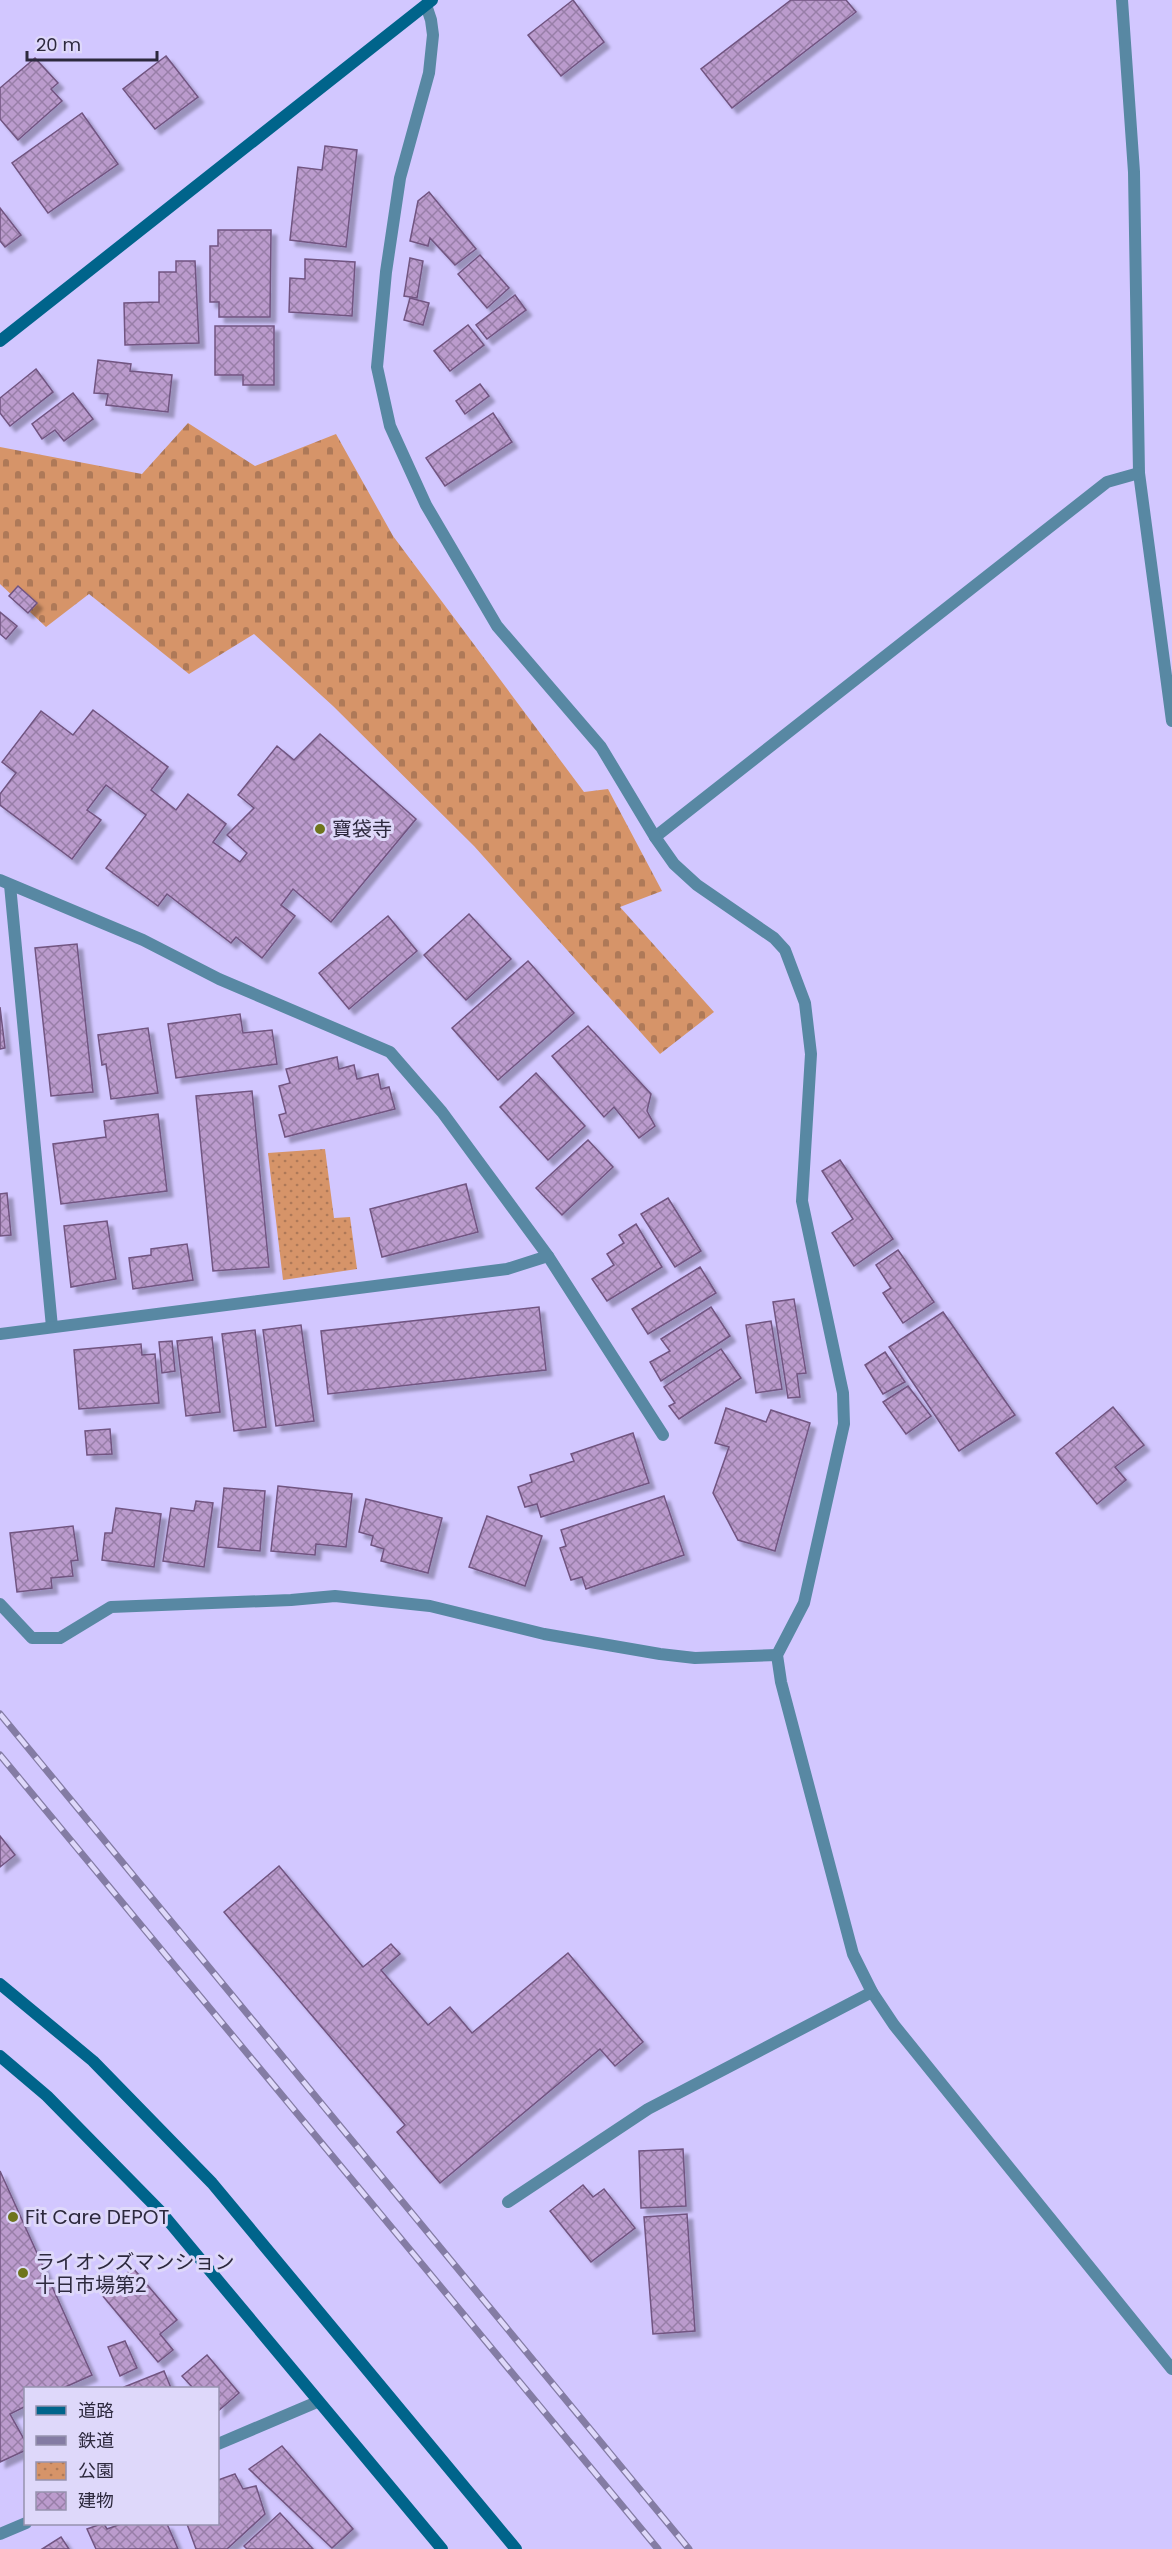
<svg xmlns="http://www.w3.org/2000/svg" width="1172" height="2549" viewBox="0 0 1172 2549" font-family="Poppins,'Noto Sans JP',sans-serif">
  <defs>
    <pattern id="cemetery-stones" width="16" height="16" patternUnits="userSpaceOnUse" patternTransform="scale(1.5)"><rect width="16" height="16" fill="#d69469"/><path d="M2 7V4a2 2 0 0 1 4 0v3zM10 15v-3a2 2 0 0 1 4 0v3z" fill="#ae7958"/></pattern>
    <pattern id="park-dots" width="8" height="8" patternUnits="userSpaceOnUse" patternTransform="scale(1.5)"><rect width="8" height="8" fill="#d69469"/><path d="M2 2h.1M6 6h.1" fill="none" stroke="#ae7958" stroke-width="1.8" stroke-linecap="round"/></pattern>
    <pattern id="building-cross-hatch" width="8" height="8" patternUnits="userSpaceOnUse" patternTransform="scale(1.5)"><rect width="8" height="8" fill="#bb9bcd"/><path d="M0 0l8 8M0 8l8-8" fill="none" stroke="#987ea8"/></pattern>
    <filter id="shadow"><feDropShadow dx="5.5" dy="5.5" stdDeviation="1.5" flood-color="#0004"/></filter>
  </defs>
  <rect width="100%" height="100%" fill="#d2c7ff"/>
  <!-- cemetery -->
  <path fill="url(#cemetery-stones)" d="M188,423L255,466L336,434L393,536L584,792L608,789L662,891L620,907L714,1012L660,1054L474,846L333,706L254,634L189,674L89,594L46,627L0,584V447L142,474Z"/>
  <!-- park -->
  <path fill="url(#park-dots)" d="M325,1149L334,1218L350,1217L357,1269L283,1280L268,1153Z"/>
  <!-- building -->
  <g fill="url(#building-cross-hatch)" stroke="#715481" stroke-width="1.5" filter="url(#shadow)">
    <path d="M573,0L604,42L561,76L528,35Z"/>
    <path d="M791,0H846L856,12L732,108L701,69Z"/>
    <path d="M166,56L198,97L155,129L123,89Z"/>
    <path d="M35,58L58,83L51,89L62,101L18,140L0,119V88Z"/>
    <path d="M82,113L118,164L48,213L12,163Z"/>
    <path d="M325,146L357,150L346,247L290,240L298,167L322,170Z"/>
    <path d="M429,192L476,249L455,265L430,238L428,246L410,241L418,201Z"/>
    <path d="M0,208L21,235L5,247L0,241Z"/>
    <path d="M218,230H271L270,317H219V302H210V246H218Z"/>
    <path d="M480,255L509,288L487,308L458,274Z"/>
    <path d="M410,258L423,261L417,298L404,296Z"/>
    <path d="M305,259L355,262L352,316L289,312L290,278L305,279Z"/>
    <path d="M176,261H195L199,343L125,345L124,303L159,302V272H176Z"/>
    <path d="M515,295L526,310L487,339L476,325Z"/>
    <path d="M410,298L429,303L423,325L404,320Z"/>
    <path d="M468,325L484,345L450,371L434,351Z"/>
    <path d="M215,326H274V385H243V375H215Z"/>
    <path d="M98,360L131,364L130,371L172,375L168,412L106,405L108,394L94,393Z"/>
    <path d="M36,369L53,392L10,426L0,413V398Z"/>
    <path d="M480,384L489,396L465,414L456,401Z"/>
    <path d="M73,393L93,419L64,441L55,430L42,439L32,424Z"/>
    <path d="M493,413L512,442L445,486L426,458Z"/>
    <path d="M18,586L37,603L28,613L9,596Z"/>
    <path d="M0,612L17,626L6,639L0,634Z"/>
    <path d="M93,710L168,767L151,790L176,810L188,794L226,824L213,842L240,862L247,853L227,835L254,808L238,795L277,746L294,760L320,734L416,819L331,922L293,889L281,905L295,916L262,958L236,937L231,943L167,894L158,906L106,868L146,815L106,785L87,810L101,820L72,859L0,805V794L16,773L2,762L41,711L73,735Z"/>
    <path d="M469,914L511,959L466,1000L424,955Z"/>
    <path d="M388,916L417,951L349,1009L319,973Z"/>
    <path d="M77,944L93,1092L51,1096L35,948Z"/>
    <path d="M528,961L574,1013L498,1080L452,1028Z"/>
    <path d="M0,1007L5,1048L0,1049Z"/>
    <path d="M240,1014L243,1033L272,1030L277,1064L176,1078L168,1024Z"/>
    <path d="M588,1026L651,1094L647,1111L655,1126L639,1138L614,1107L604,1117L552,1056Z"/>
    <path d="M148,1028L158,1093L111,1099L106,1064L102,1065L98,1035Z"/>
    <path d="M337,1057L339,1069L354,1065L357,1079L378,1074L381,1089L389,1087L395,1109L285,1137L279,1115L286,1113L279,1086L290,1083L286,1069Z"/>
    <path d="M536,1073L585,1126L548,1160L500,1107Z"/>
    <path d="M252,1091L269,1267L213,1271L196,1096Z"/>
    <path d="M158,1114L167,1191L61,1204L53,1144L106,1137L104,1121Z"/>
    <path d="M588,1140L613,1167L562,1215L536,1188Z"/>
    <path d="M840,1160L893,1239L854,1266L832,1233L853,1219L822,1171Z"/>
    <path d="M466,1184L478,1232L382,1257L370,1209Z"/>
    <path d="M7,1193L11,1235L0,1236V1194Z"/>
    <path d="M668,1198L701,1251L675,1267L641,1214Z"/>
    <path d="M107,1221L116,1279L71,1287L64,1226Z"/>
    <path d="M636,1224L662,1267L607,1301L592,1279L614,1265L607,1254L624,1243L619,1235Z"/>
    <path d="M187,1244L193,1280L133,1289L129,1258L151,1255V1249Z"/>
    <path d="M898,1250L934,1302L903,1323L883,1293L891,1288L876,1265Z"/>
    <path d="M700,1267L716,1293L648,1334L632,1309Z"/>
    <path d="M794,1299L806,1373L797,1374L800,1397L788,1398L773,1302Z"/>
    <path d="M539,1307L546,1370L328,1394L321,1331Z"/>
    <path d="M711,1307L730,1336L661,1381L650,1362L670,1351L661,1339Z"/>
    <path d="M943,1312L1015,1415L959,1451L889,1347Z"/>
    <path d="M771,1321L782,1389L756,1393L746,1325Z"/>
    <path d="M301,1325L314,1421L276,1426L263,1330Z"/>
    <path d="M255,1330L266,1427L234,1431L222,1334Z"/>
    <path d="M212,1337L220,1412L186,1416L177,1341Z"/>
    <path d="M172,1341L175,1371L162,1373L159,1342Z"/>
    <path d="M141,1344L142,1355L155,1354L159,1403L79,1409L74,1350Z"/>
    <path d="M721,1349L741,1378L679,1419L669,1406L675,1403L664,1387Z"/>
    <path d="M885,1352L905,1382L883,1394L865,1365Z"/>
    <path d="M908,1386L931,1416L906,1434L883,1402Z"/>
    <path d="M1113,1407L1144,1445L1115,1467L1126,1480L1097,1504L1056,1453Z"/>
    <path d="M726,1408L766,1422L771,1410L810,1423L775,1551L738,1540L713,1493L729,1447L715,1443Z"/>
    <path d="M110,1429L112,1454L87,1455L85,1431Z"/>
    <path d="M633,1433L649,1483L541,1517L537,1504L525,1507L518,1487L532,1482L530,1475L574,1461L571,1454Z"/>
    <path d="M278,1486L352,1494L346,1547L316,1544L315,1555L271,1551Z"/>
    <path d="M224,1488L265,1491L260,1551L218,1547Z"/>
    <path d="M664,1496L684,1555L586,1589L582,1577L571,1580L560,1548L566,1546L561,1530Z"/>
    <path d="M366,1499L442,1518L428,1573L381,1561L384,1549L371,1545L373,1536L359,1532Z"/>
    <path d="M196,1501L213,1503L204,1567L163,1561L171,1508L194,1511Z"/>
    <path d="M116,1508L161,1514L154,1567L102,1560L105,1533H112Z"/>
    <path d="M487,1516L542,1536L525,1586L469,1567Z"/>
    <path d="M73,1526L78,1560L71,1561L73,1576L51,1578L52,1588L17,1592L10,1533Z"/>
    <path d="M0,1836L15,1855L0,1867Z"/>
    <path d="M279,1866L363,1967L391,1944L400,1954L381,1970L428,2025L450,2007L472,2033L568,1953L643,2042L615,2066L600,2049L440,2183L397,2132L405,2125L224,1912Z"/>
    <path d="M683,2149L686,2206L641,2208L639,2151Z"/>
    <path d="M0,2171L92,2375L63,2388H26V2406L10,2414L26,2443V2450L0,2462Z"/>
    <path d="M583,2185L593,2197L604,2189L635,2228L591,2262L550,2211Z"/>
    <path d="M687,2214L695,2331L653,2334L644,2217Z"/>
    <path d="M133,2268L177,2320L160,2334L173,2350L158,2362L102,2295Z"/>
    <path d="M125,2341L137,2368L120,2376L108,2347Z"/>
    <path d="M207,2355L239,2393L218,2411V2388H193L182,2376Z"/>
    <path d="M164,2371L171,2388H124V2387Z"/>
    <path d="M282,2446L353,2529L332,2548L249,2469Z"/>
    <path d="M235,2474L243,2489L256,2486L265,2514L227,2549H196L187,2524H218V2480Z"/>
    <path d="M280,2513L313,2549H247L244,2546Z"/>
    <path d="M101,2524H104L107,2529L121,2524H167L178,2549H96L87,2529Z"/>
    <path d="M61,2537L69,2549H42Z"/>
  </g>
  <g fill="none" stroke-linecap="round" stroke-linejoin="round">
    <!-- lane -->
    <g stroke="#5888a3" stroke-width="12">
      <path d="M1122,0L1134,172L1139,473L1172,721"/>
      <path d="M655,837L1107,482L1139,473"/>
      <path d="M10,885L52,1327"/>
      <path d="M548,1256L663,1435"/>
    </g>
    <!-- street -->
    <g stroke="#5888a3" stroke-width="12">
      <path d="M426,5L431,20L433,35L429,73L400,178L386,272L377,367L390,426L426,505L497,626L601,747L655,837L674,864L697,885L774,938L785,950L805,1003L811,1054L802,1201L843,1393L844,1424L804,1603L777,1655L781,1682L853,1954L872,1992L894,2025L1172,2369"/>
      <path d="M0,880L143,940L219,979L390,1052L442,1112L548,1256L507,1269L0,1334"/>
      <path d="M0,1604L32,1638H60L111,1607L291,1600L335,1596L430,1606L544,1634L660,1654L695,1658L777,1655"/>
      <path d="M508,2202L648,2109L872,1992"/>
      <path d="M218,2444L317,2402"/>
      <path d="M0,2534L26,2523"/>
    </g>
    <!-- secondary -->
    <g stroke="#00648b" stroke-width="12">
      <path d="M0,341L432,0"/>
      <path d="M0,1984L93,2061L212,2183L516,2549"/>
      <path d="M0,2056L47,2096L161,2212L442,2549"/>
    </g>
    <!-- rail casing -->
    <g stroke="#847ca4" stroke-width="7">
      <g id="rail">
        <path d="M0,1714L689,2549"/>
        <path d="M0,1755L658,2549"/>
      </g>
    </g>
    <!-- rail -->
    <use href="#rail" stroke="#ded8fa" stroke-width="4.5" stroke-dasharray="14" stroke-linecap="butt"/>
  </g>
  <!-- markers -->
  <g fill="#6e751d" stroke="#ded8fa" stroke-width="2">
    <circle cx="320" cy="829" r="6"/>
    <circle cx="13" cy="2217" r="6"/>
    <circle cx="23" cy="2273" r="6"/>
  </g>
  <g text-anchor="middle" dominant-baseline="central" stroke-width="6" stroke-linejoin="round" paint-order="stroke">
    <!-- poi labels -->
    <g font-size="20" fill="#2d293e" stroke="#ded8fa" text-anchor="start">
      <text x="332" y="829">寶袋寺</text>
      <text x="25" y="2217">Fit Care DEPOT</text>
      <text x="35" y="2262">ライオンズマンション<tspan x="35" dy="23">十日市場第2</tspan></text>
    </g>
  </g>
  <!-- legend -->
  <rect x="24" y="2387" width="195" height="138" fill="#ded8fa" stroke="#9792af" stroke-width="1.5"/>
  <rect x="36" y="2406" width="30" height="9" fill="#00648b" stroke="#9792af" stroke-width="1.5"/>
  <text x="78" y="2417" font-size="18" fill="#2d293e">道路</text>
  <rect x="36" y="2436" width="30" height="9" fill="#847ca4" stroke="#9792af" stroke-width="1.5"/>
  <text x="78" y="2447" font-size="18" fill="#2d293e">鉄道</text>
  <rect x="36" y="2462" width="30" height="18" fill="url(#park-dots)" stroke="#9792af" stroke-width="1.5"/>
  <text x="78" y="2477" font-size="18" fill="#2d293e">公園</text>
  <rect x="36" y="2492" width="30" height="18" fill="url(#building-cross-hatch)" stroke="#9792af" stroke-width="1.5"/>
  <text x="78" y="2507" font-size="18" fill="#2d293e">建物</text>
  <!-- scale -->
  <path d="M27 51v9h130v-9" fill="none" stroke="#2d293e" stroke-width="3"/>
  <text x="36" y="51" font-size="18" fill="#2d293e" stroke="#ded8fa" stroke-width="4.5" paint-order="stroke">20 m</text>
</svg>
